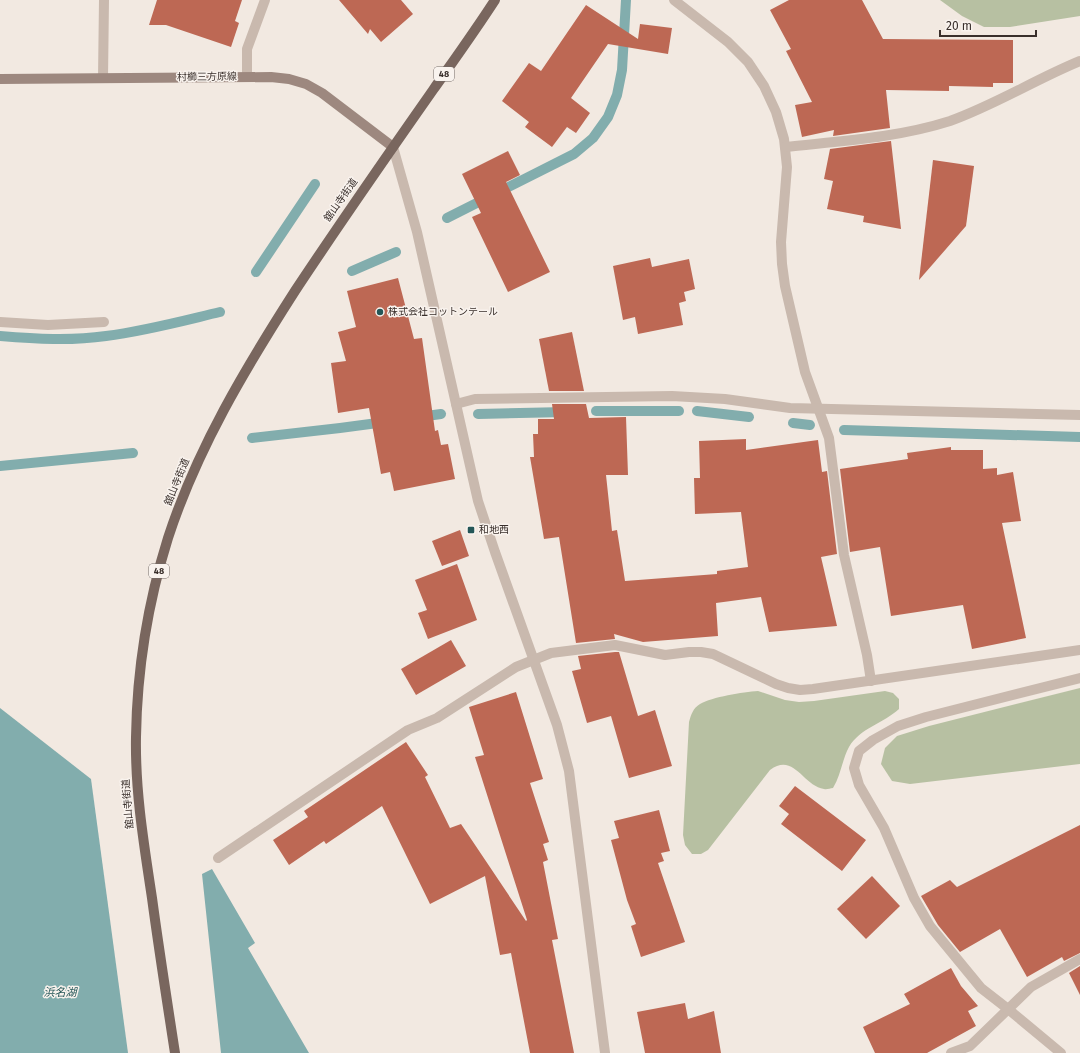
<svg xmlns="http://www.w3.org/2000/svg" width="1080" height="1053" viewBox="0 0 1080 1053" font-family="'Fira Sans','Noto Sans JP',sans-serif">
  <rect width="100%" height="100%" fill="#f2e9e1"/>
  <!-- green -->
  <g fill="#b7c0a2">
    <path d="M940,0H1080V16L1010,27H984L962,16Z"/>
    <path d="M1080,688V764L910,784L892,781L881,764L885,748L897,736L929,726Z"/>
    <path d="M758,691L785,700L799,702L814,701L885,691L893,693L899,699V709C884,723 860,728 849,747C842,760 841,775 833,788C830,788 827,790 824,789C803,786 794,752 770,770L708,850L701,854H692L685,845L683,835L689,722C691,715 693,708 700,704C712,697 743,692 758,691Z"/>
  </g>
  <!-- water -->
  <g fill="#82adad">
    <path d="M0,708L91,779L128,1053H0Z"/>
    <path d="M212,869L255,943L248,948L309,1053H221L202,874Z"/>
  </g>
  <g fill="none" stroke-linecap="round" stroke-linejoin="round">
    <!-- stream -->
    <g stroke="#82adad" stroke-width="10">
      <path d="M447,218L574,154L593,138L608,117L617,95L622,70L626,0"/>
      <path d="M352,271L396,252"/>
      <path d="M256,272L315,184"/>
      <path d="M0,336C36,339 71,341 106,336C145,331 182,321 220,312"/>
      <path d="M596,411H679"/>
      <path d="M697,411L749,417"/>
      <path d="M478,414L566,412"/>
      <path d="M419,417L441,414"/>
      <path d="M793,423L810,425"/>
      <path d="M844,430L1080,437"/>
      <path d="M252,438L340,428L385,422"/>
      <path d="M0,466L133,453"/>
    </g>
  </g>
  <!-- building -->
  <g fill="#bd6854">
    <path d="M157,0H242L235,21L239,23L231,47L166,25H149Z"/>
    <path d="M339,0H401L413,14L381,42L370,29L368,34Z"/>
    <path d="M789,0H862L883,39L1013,40V83H993V87L949,86V91L886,90L890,128L833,136L834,130L802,137L795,105L812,102L786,51L791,49L770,10Z"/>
    <path d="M586,5L638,39L640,24L672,28L668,54L608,44L571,98L590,113L576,133L567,127L552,147L525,127L529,122L502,101L529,63L541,71Z"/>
    <path d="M891,141L901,229L863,222L864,216L827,209L833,181L824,179L830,149Z"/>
    <path d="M508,151L520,175L506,182L550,272L508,292L472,217L481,213L462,174Z"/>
    <path d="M933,160L974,166L966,226L919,280Z"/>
    <path d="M650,258L652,267L689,259L695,289L684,292L686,301L679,303L683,325L638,334L635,317L623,320L613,266Z"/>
    <path d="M398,278L414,339L422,338L435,431L438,430L441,445L448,444L455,479L394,491L390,472L381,474L369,408L338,413L331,363L346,361L338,332L356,327L347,291Z"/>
    <path d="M572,332L584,391H549L539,339Z"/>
    <path d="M552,404H586L589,418L626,417L628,475H606L612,531L617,530L625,581L717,574V571L748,567L741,512L695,514L694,478H700L699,441L746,439V450L818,440L822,472L827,471L837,554L821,557L837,626L769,632L761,597L716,603L718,636L643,642L614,634L615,639L576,643L559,537L544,539L530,457H534L533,434H538V419H554Z"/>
    <path d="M951,447V450H983V469L997,468V475L1013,472L1021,521L1002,523L1026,638L972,649L963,605L891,616L880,547L850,552L840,469L908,459L907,453Z"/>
    <path d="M460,530L469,556L442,566L432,541Z"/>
    <path d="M457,564L477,620L428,639L418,613L427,610L415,580Z"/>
    <path d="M451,640L466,666L416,695L401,669Z"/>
    <path d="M615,652H619L638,716L655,710L672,766L629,778L611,716L587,723L572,671L581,669L578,656Z"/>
    <path d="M516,692L543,779L530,783L549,842L543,844L548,860L543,862L558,939L552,940L574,1053H530L511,953L500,955L485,876L430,904L382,806L326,844L324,841L289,865L273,840L308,817L304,811L406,742L428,775L425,777L450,828L461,824L526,921L527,920L475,757L484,755L469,707Z"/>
    <path d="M795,786L866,840L842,871L781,824L789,814L779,806Z"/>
    <path d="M659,810L670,851L661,853L664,861L658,863L685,942L641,957L631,926L636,924L627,900L611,840L619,838L614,821Z"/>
    <path d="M1080,825V953L1064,961L1062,957L1027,977L1000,929L960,952L938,925L921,896L950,880L957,887Z"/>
    <path d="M872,876L900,906L866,939L837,909Z"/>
    <path d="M1080,966V995L1069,973Z"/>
    <path d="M951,968L961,986L978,1006L968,1011L976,1026L927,1053H875L863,1027L910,1004L904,994Z"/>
    <path d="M685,1003L688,1019L714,1011L721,1053H645L637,1012Z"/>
  </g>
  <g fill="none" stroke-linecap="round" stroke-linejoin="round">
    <!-- lane -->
    <path stroke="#c9b9ae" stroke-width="10" d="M247,77V49L265,0"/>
    <!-- street -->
    <g stroke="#c9b9ae" stroke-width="10">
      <path d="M674,0L728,42L748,62L764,86L776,112L784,139L787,167L781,242L782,264L785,286L805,372L829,438L844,555L867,655L871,681"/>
      <path d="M103,78L104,0"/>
      <path d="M393,147L417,232L478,501L495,552L557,725L569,771L605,1053"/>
      <path d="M785,147C840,141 897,138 950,121C995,105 1036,79 1080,61"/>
      <path d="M0,322L48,325L104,322"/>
      <path d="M456,404L475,399L672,396L725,399L790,408L1080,415"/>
      <path d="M218,858L408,730L437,718L516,667L551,653L615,645L665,655L689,652H701L713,654L776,684L788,688L800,690L813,689L1080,650"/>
      <path d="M951,1053L970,1046L1031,987L1080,959"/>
      <path d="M1061,1053L1008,1009L981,988L930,926L914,898L884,828L859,785L854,768L859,751L873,740L898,726L926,717L1080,678"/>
    </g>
    <!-- secondary -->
    <path stroke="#9d887f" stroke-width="10" d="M0,79L271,77L289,79L306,84L322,93L393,147"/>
    <!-- primary -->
    <path stroke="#79665e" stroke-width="10" d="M175,1053C167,1001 159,950 152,898C144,845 135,791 136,737C137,670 148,602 168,538C197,449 245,369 295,291C340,223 386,157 433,90C454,60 475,31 495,0"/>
  </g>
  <!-- markers -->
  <g fill="#245657" stroke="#f9f3ee" stroke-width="1.5">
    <circle cx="380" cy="312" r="4"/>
    <rect x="467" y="526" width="8" height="8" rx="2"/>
  </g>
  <g text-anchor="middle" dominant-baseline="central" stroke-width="3" stroke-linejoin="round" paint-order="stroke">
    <!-- shield labels -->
    <g fill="#f9f3ee" stroke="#736a66" stroke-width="1">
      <rect x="434" y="67" width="20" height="14" rx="3"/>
      <rect x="149" y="564" width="20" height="14" rx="3"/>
    </g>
    <g font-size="9" font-weight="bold" fill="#392f2b">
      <text x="444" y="74">48</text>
      <text x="159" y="571">48</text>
    </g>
    <!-- street labels -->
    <g font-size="10" fill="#392f2b" stroke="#f9f3ee">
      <text transform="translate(207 77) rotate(-1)">村櫛三方原線</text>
      <text transform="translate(341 200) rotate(-55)">舘山寺街道</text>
      <text transform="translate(177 482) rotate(-68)">舘山寺街道</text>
      <text transform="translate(128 804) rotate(-95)">舘山寺街道</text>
    </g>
    <!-- poi labels -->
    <g font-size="10" fill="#392f2b" stroke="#f9f3ee" text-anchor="start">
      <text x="388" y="312">株式会社コットンテール</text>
      <text x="479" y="530">和地西</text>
    </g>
    <!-- water labels -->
    <g font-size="11" font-style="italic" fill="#245657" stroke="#f9f3ee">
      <text x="60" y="992">浜名湖</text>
    </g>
  </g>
  <!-- scale -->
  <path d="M940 30v6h96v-6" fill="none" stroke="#392f2b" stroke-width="2"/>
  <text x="946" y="30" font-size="12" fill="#392f2b" stroke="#f9f3ee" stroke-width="3" paint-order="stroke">20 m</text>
</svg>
